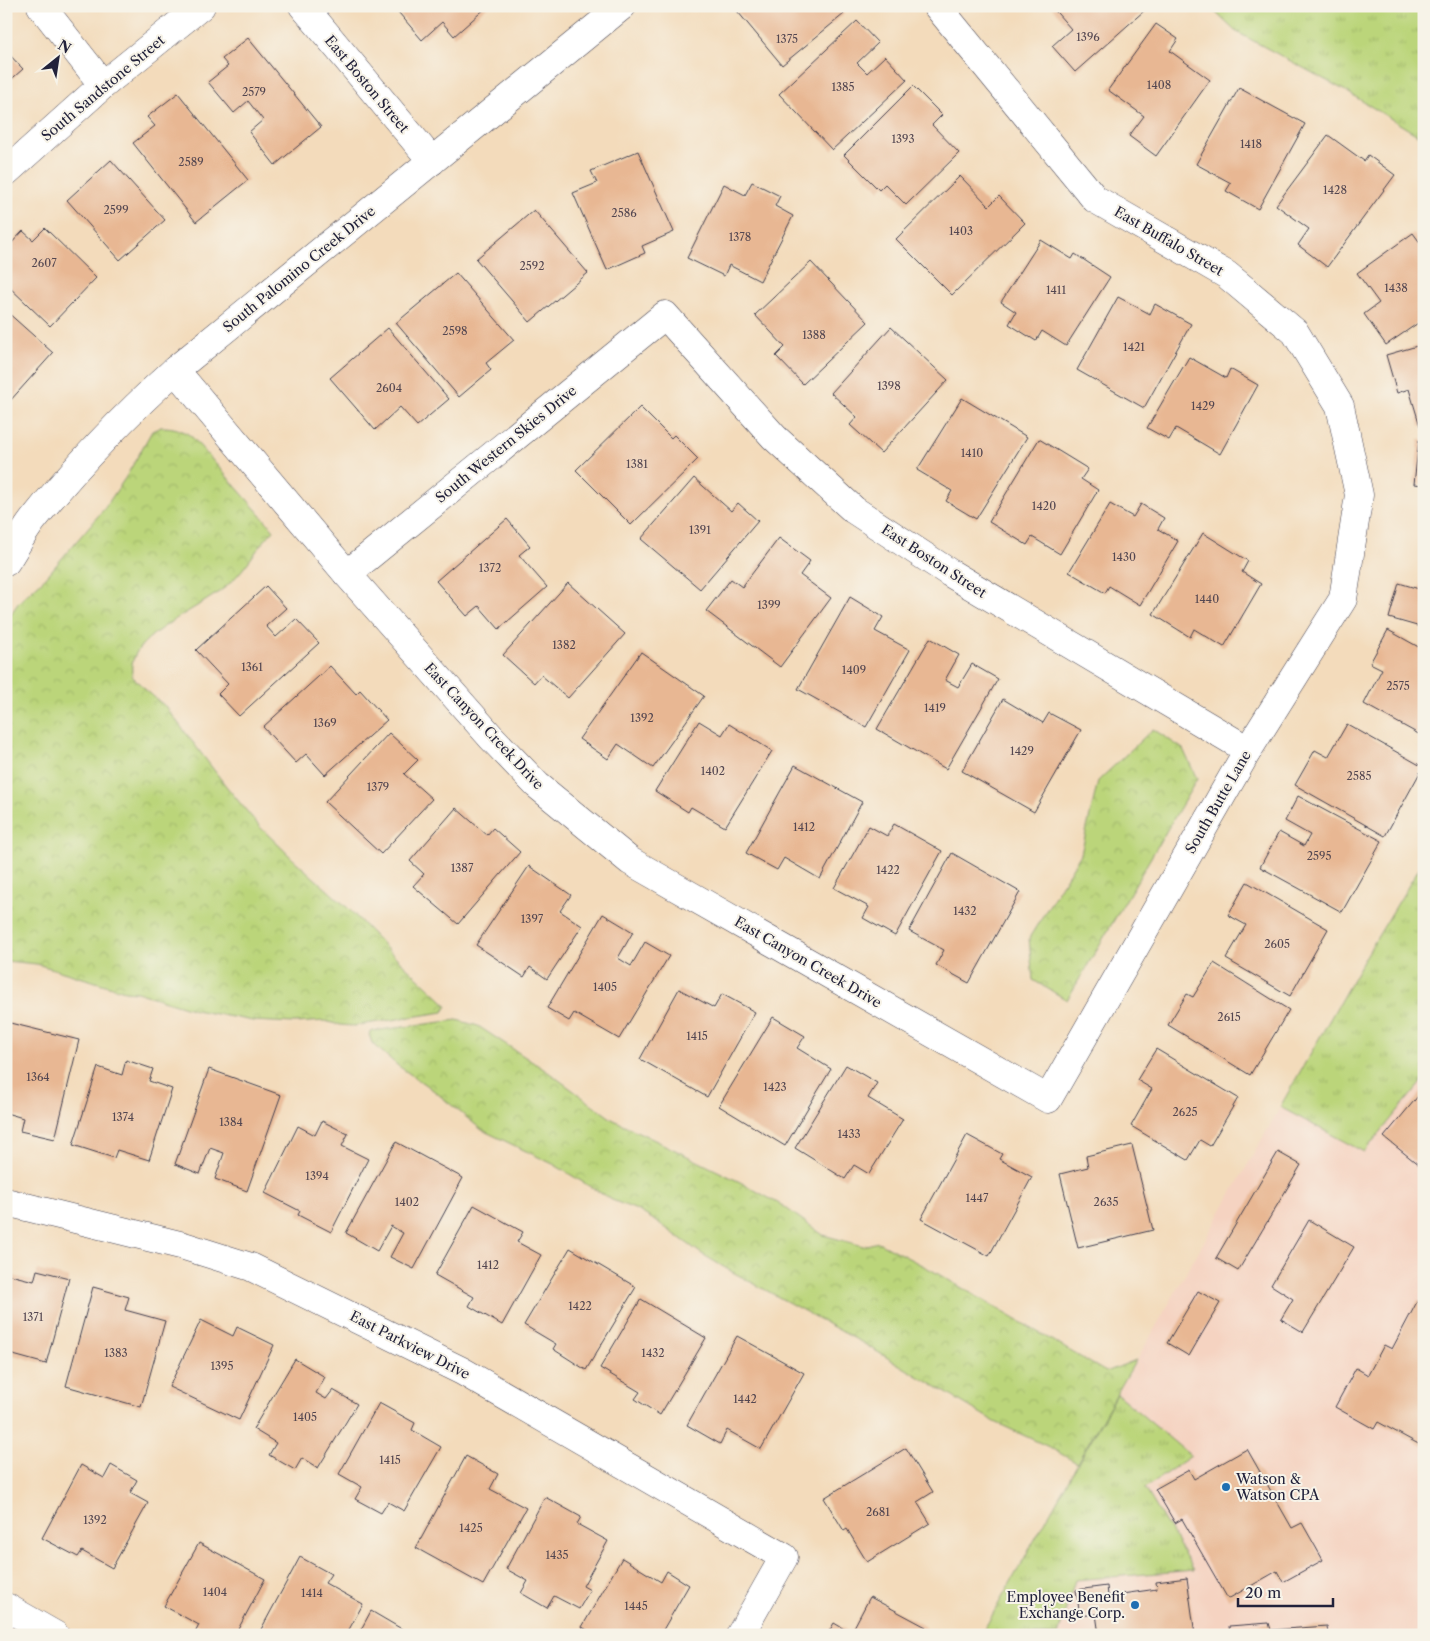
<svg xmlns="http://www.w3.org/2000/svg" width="1430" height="1641" viewBox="0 0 1430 1641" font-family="'Libre Caslon Text',serif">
  <defs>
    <pattern id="grass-tufts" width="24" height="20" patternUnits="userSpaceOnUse" patternTransform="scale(1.25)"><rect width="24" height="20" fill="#bbd57a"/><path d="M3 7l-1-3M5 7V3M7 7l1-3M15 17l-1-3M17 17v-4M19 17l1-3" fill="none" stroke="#a0b76a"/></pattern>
    <pattern id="park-crowns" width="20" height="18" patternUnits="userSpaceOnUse" patternTransform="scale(1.25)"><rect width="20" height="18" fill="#bbd57a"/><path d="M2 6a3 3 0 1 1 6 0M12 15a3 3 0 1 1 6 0" fill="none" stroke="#a0b76a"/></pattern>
  </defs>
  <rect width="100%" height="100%" fill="#f7f3e8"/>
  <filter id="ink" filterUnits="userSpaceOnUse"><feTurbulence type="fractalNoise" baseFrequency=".02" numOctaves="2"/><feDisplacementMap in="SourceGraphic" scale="10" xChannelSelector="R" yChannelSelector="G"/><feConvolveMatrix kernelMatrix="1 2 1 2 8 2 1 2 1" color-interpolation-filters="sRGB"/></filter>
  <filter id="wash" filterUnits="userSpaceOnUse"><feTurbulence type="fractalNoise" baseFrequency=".0096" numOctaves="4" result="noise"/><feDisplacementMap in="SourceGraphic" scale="20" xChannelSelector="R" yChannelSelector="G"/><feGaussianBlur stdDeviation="1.12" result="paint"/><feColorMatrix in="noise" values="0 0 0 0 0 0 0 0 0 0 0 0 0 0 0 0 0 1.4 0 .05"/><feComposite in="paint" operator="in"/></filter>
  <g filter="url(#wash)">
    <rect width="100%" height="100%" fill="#f3dbbb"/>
    <!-- built -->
    <path fill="#f5d3c1" d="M1424,860V1635H981L1366,956Z"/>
    <!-- grass -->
    <g fill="url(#grass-tufts)" stroke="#6e7c5a">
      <path d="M1209,6H1424V139L1344,90L1235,31Z"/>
      <path d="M1424,860V1079L1364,1152L1280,1107L1366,956Z"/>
      <path d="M1117,1394L1191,1456L1145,1488L1194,1570L1075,1580L1058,1635H981Z"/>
    </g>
    <!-- park -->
    <g fill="url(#park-crowns)" stroke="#6e7c5a">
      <path d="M161,427C173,427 182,429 192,437L274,530C258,546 247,567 230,583C206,606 142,630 133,660C131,665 132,671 132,676L147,691L166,707L226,786L260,827L294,860L350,910L387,949L442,1000L447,1006L443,1012L353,1026L340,1025L325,1021L295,1023L253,1021L195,1010L137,992L125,991L37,964L6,961V621L19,602L46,577L104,509L126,477L152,431Z"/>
      <path d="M1153,729L1183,749L1197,779L1067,1000L1033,980L1029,938L1081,854L1098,781Z"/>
      <path d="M457,1020L478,1026L548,1072L612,1119L740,1182L783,1206L823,1235L863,1246L878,1242L933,1271L1106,1372L1136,1360L1077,1463L1049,1447L995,1422L861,1342L727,1269L702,1254L659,1223L637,1210L612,1200L553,1164L482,1130L433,1090L397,1065L372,1043L369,1034L373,1031Z"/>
    </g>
    <g id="blocks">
      <!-- building -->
      <g fill="#e8b793">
        <path d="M393,6H488L454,36L442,22L422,40Z"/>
        <path d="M733,6H838L844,14L782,65Z"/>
        <path d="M1051,6H1142L1145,10L1075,72L1052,46L1071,29Z"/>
        <path d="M857,21L878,43L857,63L867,73L885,56L907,80L832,150L779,94Z"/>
        <path d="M1156,24L1178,39L1170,51L1210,80L1156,156L1129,136L1144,116L1108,90Z"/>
        <path d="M248,38L321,127L275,165L249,132L263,120L248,101L234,113L208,82L228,66L222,59Z"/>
        <path d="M6,51L23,69L6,84Z"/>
        <path d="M913,86L942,115L932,125L959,153L906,205L885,184L879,190L844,155Z"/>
        <path d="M1239,88L1305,124L1258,209L1226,191L1231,183L1196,164Z"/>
        <path d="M178,93L248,180L196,222L133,143L155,126L147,117Z"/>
        <path d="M1328,135L1364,161L1368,155L1395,175L1327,267L1298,245L1309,229L1276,205Z"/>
        <path d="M638,151L674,232L642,246L645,253L607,270L573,193L597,183L591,171Z"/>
        <path d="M111,160L165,220L120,260L67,200Z"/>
        <path d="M960,176L989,206L999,196L1025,223L952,295L896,239Z"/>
        <path d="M752,182L780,196L775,206L793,216L760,281L729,265L724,276L687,258L724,184L745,195Z"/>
        <path d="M534,210L588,273L530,322L476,259Z"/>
        <path d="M45,228L96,278L50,326L6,284V249L23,231L33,240Z"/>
        <path d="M1413,233L1424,248V319L1386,345L1364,314L1379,303L1357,273Z"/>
        <path d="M1041,240L1072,259L1075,254L1110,277L1066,346L1042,331L1036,341L1009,324L1016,312L1001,302Z"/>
        <path d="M811,262L868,322L803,384L776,356L785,347L755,315Z"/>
        <path d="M456,273L514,340L486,363L491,370L459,397L396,323Z"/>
        <path d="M1118,297L1150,314L1155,304L1191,324L1144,408L1077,370Z"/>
        <path d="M6,311L53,353L9,402L6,400Z"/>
        <path d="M891,327L948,380L881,453L850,425L857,417L831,393Z"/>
        <path d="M388,328L449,399L417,426L400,407L375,430L330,378Z"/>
        <path d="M1424,344V425L1420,426L1409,389L1397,393L1386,355Z"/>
        <path d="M1189,357L1226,378L1230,369L1258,385L1220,454L1176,428L1169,440L1147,428Z"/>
        <path d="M962,398L1027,437L976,519L946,501L952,491L917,470Z"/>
        <path d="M640,407L671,438L674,435L698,459L631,525L576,470Z"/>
        <path d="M1039,439L1088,469L1081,479L1098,490L1060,554L1032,537L1027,545L989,522Z"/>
        <path d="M1419,440H1424V485L1414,484Z"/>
        <path d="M694,478L731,511L738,503L758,521L700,589L641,539Z"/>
        <path d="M1110,504L1133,517L1141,504L1164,518L1158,529L1178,541L1140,605L1109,586L1105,593L1069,572Z"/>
        <path d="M507,519L530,546L519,555L547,587L499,629L479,606L467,616L436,581Z"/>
        <path d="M1203,533L1248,561L1242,572L1261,584L1224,647L1194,629L1190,637L1153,614Z"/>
        <path d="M779,538L810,561L800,575L831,598L780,667L706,611L731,579L742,587Z"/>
        <path d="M1424,575V628L1389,618L1399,583L1419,589Z"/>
        <path d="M568,583L625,634L568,698L541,675L534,683L503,655Z"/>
        <path d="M266,586L286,608L266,626L276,637L296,619L319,643L239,716L218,694L228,684L196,650Z"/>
        <path d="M850,597L883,617L875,631L910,650L866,727L798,689Z"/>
        <path d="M1388,630L1424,650V737L1364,704L1382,669L1370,663Z"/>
        <path d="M930,638L959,655L945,680L958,687L972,664L998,679L946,769L877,729Z"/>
        <path d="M641,652L704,696L653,768L618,744L608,759L579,739Z"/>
        <path d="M330,666L356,694L360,690L387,720L325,775L306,754L296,763L263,727Z"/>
        <path d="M1003,699L1043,723L1049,713L1081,730L1034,812L962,771Z"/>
        <path d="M699,721L722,735L729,724L772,751L725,827L691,807L688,812L655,791Z"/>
        <path d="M1347,724L1423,767L1385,836L1295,785L1315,750L1328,757Z"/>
        <path d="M389,733L418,760L404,774L432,799L381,854L325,802Z"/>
        <path d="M795,765L862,802L820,879L784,858L777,870L746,853Z"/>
        <path d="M1298,796L1382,841L1342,912L1260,867L1279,832L1304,846L1310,835L1285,821Z"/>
        <path d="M456,808L487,835L493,828L520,852L458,924L413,886L424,874L410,861Z"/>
        <path d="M894,824L942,851L895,936L863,918L869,907L834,888L869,826L887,836Z"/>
        <path d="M952,853L1020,892L969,983L936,965L944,950L909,931Z"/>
        <path d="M529,866L571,895L560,911L582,926L547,979L530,967L524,977L476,945Z"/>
        <path d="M1247,882L1328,929L1290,996L1226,959L1246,925L1228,915Z"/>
        <path d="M603,914L633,932L618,958L631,966L645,942L669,956L619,1039L574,1013L569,1021L547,1008Z"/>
        <path d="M1214,963L1289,1010L1250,1075L1168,1025L1187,994L1193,997Z"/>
        <path d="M679,989L714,1008L722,994L755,1012L707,1097L640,1059Z"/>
        <path d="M773,1017L805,1036L797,1048L831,1069L785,1146L719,1106Z"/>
        <path d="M6,1022L79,1040L55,1139L20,1131L23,1118L6,1113Z"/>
        <path d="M1156,1049L1238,1098L1210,1146L1200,1140L1188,1160L1131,1126L1152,1089L1137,1080Z"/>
        <path d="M126,1060L153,1069L149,1081L172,1089L149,1160L117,1150L114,1158L73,1145L98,1067L122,1075Z"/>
        <path d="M846,1065L877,1083L868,1098L903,1119L869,1174L854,1165L845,1179L795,1148Z"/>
        <path d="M209,1069L281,1095L247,1191L215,1179L224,1153L210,1148L200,1174L175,1164Z"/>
        <path d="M1424,1089V1169L1384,1137Z"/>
        <path d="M322,1121L348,1134L342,1146L368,1159L331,1232L298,1215L300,1211L265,1193L298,1126L315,1135Z"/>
        <path d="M967,1135L1002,1154L999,1159L1032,1177L989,1256L921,1219Z"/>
        <path d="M396,1142L463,1178L414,1269L390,1257L403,1233L391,1226L377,1251L346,1233Z"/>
        <path d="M1132,1145L1153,1230L1078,1248L1060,1174L1088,1167L1086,1156Z"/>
        <path d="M1278,1152L1301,1165L1238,1271L1216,1258Z"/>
        <path d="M474,1205L523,1232L517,1242L541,1255L502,1325L469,1306L474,1297L435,1275Z"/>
        <path d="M1309,1220L1354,1247L1303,1332L1281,1319L1293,1299L1271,1285Z"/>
        <path d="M570,1248L636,1287L586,1370L553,1349L556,1344L524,1325Z"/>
        <path d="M37,1270L69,1278L46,1364L6,1353V1274L34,1281Z"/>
        <path d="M93,1287L129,1297L125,1310L165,1321L141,1407L66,1386Z"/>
        <path d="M1198,1291L1220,1303L1189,1356L1167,1343Z"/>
        <path d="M641,1299L706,1338L660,1415L635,1399L640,1392L600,1368Z"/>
        <path d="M1418,1300L1424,1303V1447L1378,1422L1374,1429L1335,1407L1356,1368L1368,1375L1384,1345L1392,1349Z"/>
        <path d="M201,1320L233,1336L237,1327L274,1345L239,1420L169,1387Z"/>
        <path d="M737,1336L804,1373L761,1449L727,1430L720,1444L687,1425Z"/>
        <path d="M295,1359L325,1377L316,1393L326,1399L333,1390L357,1404L318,1468L302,1458L295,1470L269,1455L276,1443L253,1429Z"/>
        <path d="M379,1403L415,1423L412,1430L441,1447L404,1511L388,1502L381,1513L355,1499L362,1487L339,1474Z"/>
        <path d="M906,1448L933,1492L917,1502L930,1523L867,1562L847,1529L844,1531L824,1498Z"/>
        <path d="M1247,1449L1292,1528L1302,1523L1323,1560L1283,1582L1277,1571L1228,1599L1182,1519L1175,1523L1155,1489L1189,1470L1194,1479Z"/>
        <path d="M466,1456L498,1474L490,1489L526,1508L483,1585L416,1548Z"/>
        <path d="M81,1465L104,1478L111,1465L137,1480L130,1493L148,1503L112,1568L82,1551L78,1557L42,1538Z"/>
        <path d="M545,1497L581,1517L577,1524L608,1541L583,1586L590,1590L579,1609L554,1596L547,1608L521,1593L528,1581L506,1569Z"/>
        <path d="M199,1543L265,1579L235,1635H194L199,1625L164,1606Z"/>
        <path d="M300,1557L331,1574L325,1583L363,1604L346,1635H258Z"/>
        <path d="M622,1558L661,1582L667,1571L689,1585L660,1635H596L582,1627Z"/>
        <path d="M1187,1578L1195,1635H1099L1096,1614L1080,1616L1076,1590L1107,1586L1108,1596L1157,1589L1156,1582Z"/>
        <path d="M870,1597L926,1627L921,1635H827L834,1623L851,1633Z"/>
        <path d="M371,1611L412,1635H358Z"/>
        <path d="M1269,1623L1271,1630L1327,1626L1328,1635H1230L1229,1626Z"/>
      </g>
    </g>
  </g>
  <g filter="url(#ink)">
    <use href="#blocks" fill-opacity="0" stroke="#413e4e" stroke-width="1"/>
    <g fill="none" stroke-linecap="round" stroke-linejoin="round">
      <!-- street casing -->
      <g stroke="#413e4e" stroke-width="29">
        <g id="street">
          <path d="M41,6L103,85"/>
          <path d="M303,6L432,161"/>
          <path d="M6,172L103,85L201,6"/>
          <path d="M175,370L347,574L491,737L537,785L630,861L1048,1099L1248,750L1343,599L1359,495L1340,406L1295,332L1227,275L1095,199L937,6"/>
          <path d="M6,562C15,548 23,533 33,520C76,466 124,416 175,370L622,6"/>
          <path d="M347,574L665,315L774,437L854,510L950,573L1248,750"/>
          <path d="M6,1202L184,1246L251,1267L462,1371L784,1557L740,1635"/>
          <path d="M6,1607L55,1635"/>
        </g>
      </g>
      <!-- street -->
      <use href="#street" stroke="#fff" stroke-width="28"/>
    </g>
  </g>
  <!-- markers -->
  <g fill="#1f6fb2" stroke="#f7f3e8" stroke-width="2">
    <circle cx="1226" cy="1487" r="5"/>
    <circle cx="1135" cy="1605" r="5"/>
  </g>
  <g text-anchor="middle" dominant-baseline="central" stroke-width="4" stroke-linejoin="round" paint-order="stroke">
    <!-- number labels -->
    <g font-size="11" fill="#544751">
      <text x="1088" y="37">1396</text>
      <text x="787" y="39">1375</text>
      <text x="1159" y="85">1408</text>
      <text x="843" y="87">1385</text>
      <text x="254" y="92">2579</text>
      <text x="903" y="139">1393</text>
      <text x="1251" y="144">1418</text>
      <text x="191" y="162">2589</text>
      <text x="1335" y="190">1428</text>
      <text x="116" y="210">2599</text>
      <text x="624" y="213">2586</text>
      <text x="961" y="231">1403</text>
      <text x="740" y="237">1378</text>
      <text x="44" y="263">2607</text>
      <text x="532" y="266">2592</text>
      <text x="1396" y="288">1438</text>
      <text x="1056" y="290">1411</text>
      <text x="455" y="331">2598</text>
      <text x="814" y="335">1388</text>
      <text x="1134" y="347">1421</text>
      <text x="889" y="386">1398</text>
      <text x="389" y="388">2604</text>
      <text x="1203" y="406">1429</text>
      <text x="972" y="453">1410</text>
      <text x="637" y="464">1381</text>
      <text x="1044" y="506">1420</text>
      <text x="700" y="530">1391</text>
      <text x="1124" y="557">1430</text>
      <text x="490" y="568">1372</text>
      <text x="1207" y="599">1440</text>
      <text x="769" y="605">1399</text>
      <text x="564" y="645">1382</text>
      <text x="252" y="667">1361</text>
      <text x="854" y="670">1409</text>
      <text x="1398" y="686">2575</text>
      <text x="935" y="708">1419</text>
      <text x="642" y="718">1392</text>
      <text x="325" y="723">1369</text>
      <text x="1022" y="751">1429</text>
      <text x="713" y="771">1402</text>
      <text x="1359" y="776">2585</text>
      <text x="378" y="787">1379</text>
      <text x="804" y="827">1412</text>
      <text x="1319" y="856">2595</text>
      <text x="462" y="868">1387</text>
      <text x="888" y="870">1422</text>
      <text x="965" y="911">1432</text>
      <text x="532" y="919">1397</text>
      <text x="1277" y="944">2605</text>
      <text x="605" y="987">1405</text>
      <text x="1229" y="1017">2615</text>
      <text x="697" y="1036">1415</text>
      <text x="38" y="1077">1364</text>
      <text x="775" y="1087">1423</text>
      <text x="1185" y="1112">2625</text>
      <text x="123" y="1117">1374</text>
      <text x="231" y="1122">1384</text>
      <text x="849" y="1134">1433</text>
      <text x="317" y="1176">1394</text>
      <text x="977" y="1198">1447</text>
      <text x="407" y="1202">1402</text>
      <text x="1106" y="1202">2635</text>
      <text x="488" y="1265">1412</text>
      <text x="580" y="1306">1422</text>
      <text x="33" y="1317">1371</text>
      <text x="116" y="1353">1383</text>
      <text x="653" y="1353">1432</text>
      <text x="222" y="1366">1395</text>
      <text x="745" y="1399">1442</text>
      <text x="305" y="1417">1405</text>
      <text x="390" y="1460">1415</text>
      <text x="878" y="1512">2681</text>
      <text x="95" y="1520">1392</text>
      <text x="471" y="1528">1425</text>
      <text x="557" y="1555">1435</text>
      <text x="215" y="1592">1404</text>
      <text x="312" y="1593">1414</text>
      <text x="636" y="1606">1445</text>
    </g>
    <!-- street labels -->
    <g font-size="14" fill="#22223b" stroke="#f7f3e8">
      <text transform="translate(367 84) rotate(50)">East Boston Street</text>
      <text transform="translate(103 88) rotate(-40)">South Sandstone Street</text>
      <text transform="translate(1169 241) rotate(30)">East Buffalo Street</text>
      <text transform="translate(299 269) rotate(-39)">South Palomino Creek Drive</text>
      <text transform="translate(506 444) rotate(-39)">South Western Skies Drive</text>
      <text transform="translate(934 561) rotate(33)">East Boston Street</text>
      <text transform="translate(484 726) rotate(47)">East Canyon Creek Drive</text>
      <text transform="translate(1218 802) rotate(-60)">South Butte Lane</text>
      <text transform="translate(808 962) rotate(30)">East Canyon Creek Drive</text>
      <text transform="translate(410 1345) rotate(27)">East Parkview Drive</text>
    </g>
    <!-- poi labels -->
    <g font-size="14" fill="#22223b" stroke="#f7f3e8" text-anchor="start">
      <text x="1236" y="1479">Watson &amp;<tspan x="1236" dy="16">Watson CPA</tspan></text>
      <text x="1125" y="1597" text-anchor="end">Employee Benefit<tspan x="1125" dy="16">Exchange Corp.</tspan></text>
    </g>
  </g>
  <!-- margin -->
  <rect width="1430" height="1641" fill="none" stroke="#f7f3e8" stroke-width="25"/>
  <!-- north arrow -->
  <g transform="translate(58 58) rotate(30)" stroke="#f7f3e8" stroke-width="4" paint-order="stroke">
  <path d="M0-4L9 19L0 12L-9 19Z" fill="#22223b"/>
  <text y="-8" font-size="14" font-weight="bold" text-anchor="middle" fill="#22223b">N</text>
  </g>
  <!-- scale -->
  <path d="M1238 1598v8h95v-8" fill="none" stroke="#22223b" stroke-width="2.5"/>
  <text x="1245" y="1598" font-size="15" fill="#22223b" stroke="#f7f3e8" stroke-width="4" paint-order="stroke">20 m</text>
</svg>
